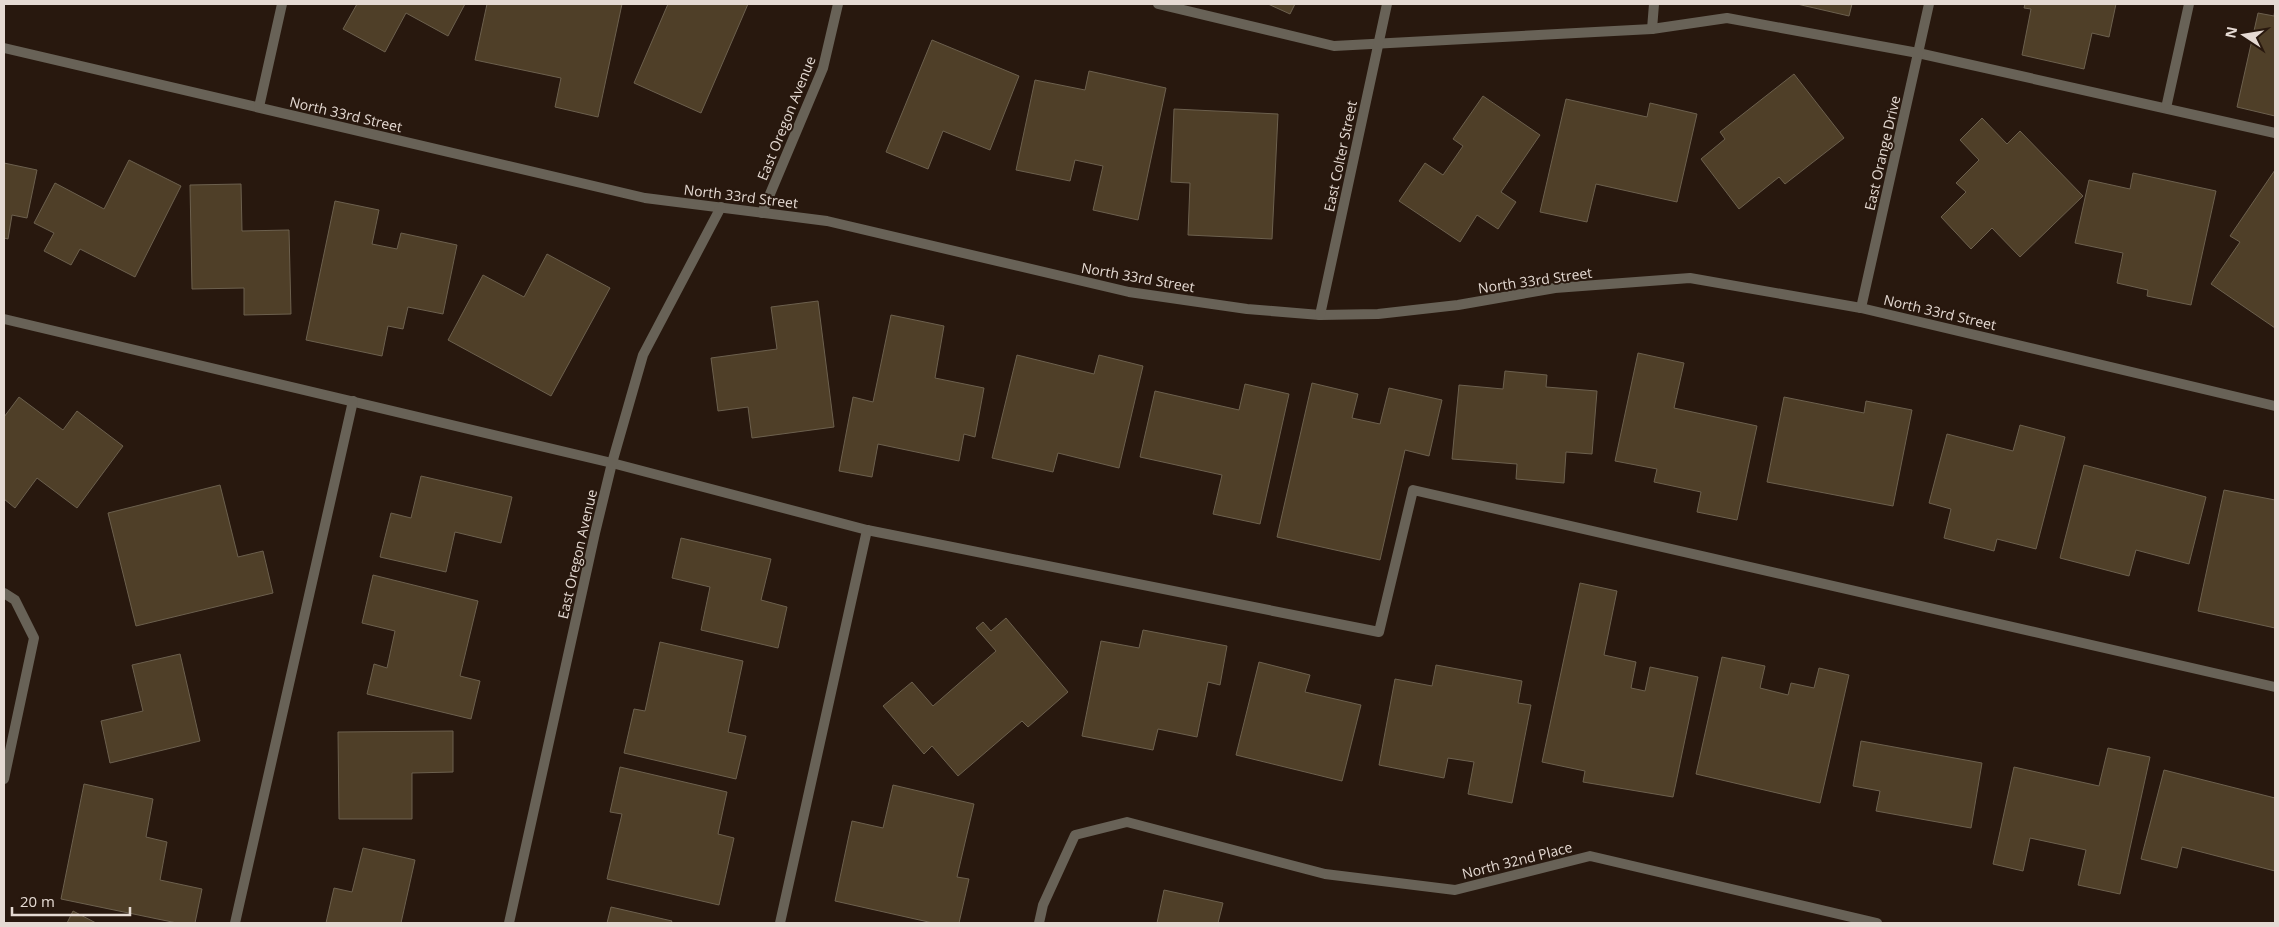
<svg xmlns="http://www.w3.org/2000/svg" width="2279" height="927" viewBox="0 0 2279 927" font-family="'Open Sans',sans-serif">
  <rect width="100%" height="100%" fill="#28180e"/>
  <!-- building -->
  <g fill="#4f3f28" stroke="#6c604e">
    <path d="M357,4H465L448,36L406,13L385,52L343,29Z"/>
    <path d="M487,4H622L598,117L555,107L561,78L475,60Z"/>
    <path d="M668,4H748L701,113L634,83Z"/>
    <path d="M1268,4H1295L1290,14Z"/>
    <path d="M1797,4H1852L1849,16Z"/>
    <path d="M2025,4H2116L2109,37L2092,33L2084,69L2022,55L2031,9L2024,8Z"/>
    <path d="M2275,9V116L2237,107L2258,13L2274,16Z"/>
    <path d="M932,40L1019,76L990,150L943,131L928,169L886,152Z"/>
    <path d="M1089,71L1166,88L1138,220L1093,210L1103,166L1075,160L1070,181L1016,170L1035,80L1085,90Z"/>
    <path d="M1794,74L1844,138L1785,184L1779,177L1739,209L1701,159L1725,139L1720,132Z"/>
    <path d="M1483,96L1540,135L1501,192L1516,202L1498,229L1477,215L1460,242L1399,201L1425,163L1443,175L1463,146L1453,139Z"/>
    <path d="M1566,99L1647,117L1650,103L1697,114L1677,202L1596,184L1587,222L1540,212Z"/>
    <path d="M1174,109L1278,114L1272,239L1188,235L1190,183L1171,182Z"/>
    <path d="M1982,118L2007,144L2020,131L2083,196L2020,257L1992,228L1971,249L1941,217L1966,192L1956,183L1979,160L1960,140Z"/>
    <path d="M129,160L181,186L135,277L80,249L71,265L44,251L54,233L34,223L55,183L104,209Z"/>
    <path d="M4,163L37,170L27,218L12,215L8,239L4,238Z"/>
    <path d="M2275,170V328L2211,284L2240,242L2230,236Z"/>
    <path d="M2133,173L2216,191L2191,305L2147,296L2148,290L2117,283L2123,253L2075,243L2089,180L2130,189Z"/>
    <path d="M241,184L242,231L289,230L291,314L244,315V288L192,289L190,185Z"/>
    <path d="M335,201L379,210L372,244L397,249L401,233L457,245L443,314L408,307L403,329L388,326L382,356L306,340Z"/>
    <path d="M547,254L610,288L551,396L448,340L483,275L524,297Z"/>
    <path d="M818,301L834,427L752,438L748,407L718,411L711,358L777,349L771,307Z"/>
    <path d="M891,315L944,326L935,378L984,388L975,437L964,434L959,461L878,444L872,477L839,471L853,397L873,402Z"/>
    <path d="M1638,353L1684,363L1674,408L1757,426L1737,520L1697,512L1701,492L1654,482L1657,469L1615,461Z"/>
    <path d="M1017,355L1094,374L1099,355L1143,366L1119,468L1058,453L1053,472L992,458Z"/>
    <path d="M1505,371L1547,375L1546,387L1597,391L1592,454L1566,452L1564,483L1516,479L1517,464L1452,459L1459,385L1503,389Z"/>
    <path d="M1312,383L1358,394L1352,418L1380,424L1389,388L1442,400L1429,456L1405,450L1380,560L1277,537Z"/>
    <path d="M1245,384L1289,394L1260,524L1213,514L1222,475L1140,457L1155,391L1239,410Z"/>
    <path d="M19,397L63,430L77,411L123,446L77,508L37,478L15,508L4,499V417Z"/>
    <path d="M1784,397L1864,413L1866,401L1912,410L1893,506L1767,482Z"/>
    <path d="M2020,425L2065,437L2036,549L1997,539L1994,551L1944,538L1951,509L1929,503L1947,434L2013,451Z"/>
    <path d="M2084,465L2206,497L2189,564L2136,550L2129,576L2060,558Z"/>
    <path d="M421,476L512,497L501,543L455,532L446,572L380,557L391,513L411,518Z"/>
    <path d="M220,485L238,557L263,551L273,593L136,626L108,513Z"/>
    <path d="M2224,490L2275,500V628L2198,611Z"/>
    <path d="M681,538L771,559L761,600L787,607L778,648L701,630L710,587L672,578Z"/>
    <path d="M373,575L478,601L460,676L480,681L471,719L367,694L374,664L387,668L395,631L362,623Z"/>
    <path d="M1580,583L1617,591L1604,655L1636,662L1631,688L1645,691L1650,667L1698,677L1673,797L1583,782L1585,771L1542,762Z"/>
    <path d="M1006,618L1068,692L1028,727L1022,721L958,776L932,746L924,754L883,706L912,682L933,706L996,651L976,628L983,622L991,631Z"/>
    <path d="M1143,630L1227,646L1220,685L1208,682L1197,737L1158,729L1153,750L1082,736L1101,641L1139,648Z"/>
    <path d="M660,642L743,661L728,732L746,736L736,779L624,753L634,709L645,711Z"/>
    <path d="M180,654L200,741L110,763L101,721L143,711L132,665Z"/>
    <path d="M1722,657L1765,666L1760,688L1788,695L1791,683L1814,688L1819,668L1849,675L1820,803L1696,774Z"/>
    <path d="M1259,662L1310,675L1305,692L1361,705L1342,781L1236,755Z"/>
    <path d="M1436,665L1522,681L1518,703L1531,705L1512,803L1468,794L1474,762L1448,758L1444,778L1379,765L1395,679L1432,686Z"/>
    <path d="M453,731V772L412,773V819H339L338,732Z"/>
    <path d="M1861,741L1982,763L1971,828L1876,811L1880,791L1853,786Z"/>
    <path d="M2108,748L2150,757L2120,894L2078,885L2086,850L2030,838L2023,871L1993,864L2014,767L2099,786Z"/>
    <path d="M620,767L727,792L718,834L734,838L719,905L607,879L622,814L610,812Z"/>
    <path d="M2164,770L2275,798V871L2182,847L2177,868L2141,859Z"/>
    <path d="M84,784L153,799L146,837L167,842L160,880L202,889L195,923H177L61,899Z"/>
    <path d="M893,785L974,804L957,877L969,879L959,923H933L835,901L852,821L883,828Z"/>
    <path d="M363,848L415,860L401,923H326L334,888L352,892Z"/>
    <path d="M1164,890L1223,903L1218,923H1157Z"/>
    <path d="M611,907L672,921L671,923H607Z"/>
    <path d="M73,911L96,923H67Z"/>
  </g>
  <g fill="none" stroke-linecap="round" stroke-linejoin="round">
    <!-- service -->
    <g stroke="#686257" stroke-width="10">
      <path d="M1158,4L1334,46L1652,29L1727,18L1918,53L2275,133"/>
      <path d="M1652,29L1654,4"/>
      <path d="M2166,108L2189,4"/>
      <path d="M4,319L612,463L867,530L1379,632L1413,490L2275,687"/>
      <path d="M235,923L353,401"/>
      <path d="M780,923L867,530"/>
    </g>
    <!-- minor -->
    <g stroke="#686257" stroke-width="10">
      <path d="M4,48L645,198L827,221L1129,292L1247,309L1320,315L1378,314L1458,305L1555,288L1690,278L1861,308L2275,406"/>
      <path d="M259,107L282,4"/>
      <path d="M762,213L823,68L838,4"/>
      <path d="M1861,308L1929,4"/>
      <path d="M1320,315L1387,4"/>
      <path d="M4,593L15,600L34,638L4,779"/>
      <path d="M509,923L595,533L612,463L643,355L721,207"/>
      <path d="M1039,923L1043,905L1075,835L1127,822L1325,874L1455,890L1590,856L1877,923"/>
    </g>
  </g>
  <g text-anchor="middle" dominant-baseline="central" stroke-width="4" stroke-linejoin="round" paint-order="stroke">
    <!-- street labels -->
    <g font-size="14" fill="#e5dad3" stroke="#28180e">
      <text transform="translate(346 114) rotate(13)">North 33rd Street</text>
      <text transform="translate(786 118) rotate(-68)">East Oregon Avenue</text>
      <text transform="translate(1882 153) rotate(-77)">East Orange Drive</text>
      <text transform="translate(1340 156) rotate(-78)">East Colter Street</text>
      <text transform="translate(741 196) rotate(7)">North 33rd Street</text>
      <text transform="translate(1138 277) rotate(10)">North 33rd Street</text>
      <text transform="translate(1535 280) rotate(-8)">North 33rd Street</text>
      <text transform="translate(1940 312) rotate(13)">North 33rd Street</text>
      <text transform="translate(577 554) rotate(-77)">East Oregon Avenue</text>
      <text transform="translate(1517 860) rotate(-14)">North 32nd Place</text>
    </g>
  </g>
  <!-- border -->
  <rect width="2279" height="927" fill="none" stroke="#e5dad3" stroke-width="10"/>
  <!-- north arrow -->
  <g transform="translate(2244 35) rotate(282)" stroke="#28180e" stroke-width="4" paint-order="stroke">
  <path d="M0-4L9 19L0 12L-9 19Z" fill="#e5dad3"/>
  <text y="-8" font-size="14" font-weight="bold" text-anchor="middle" fill="#e5dad3">N</text>
  </g>
  <!-- scale -->
  <path d="M12 907v8h118v-8" fill="none" stroke="#e5dad3" stroke-width="2.5"/>
  <text x="20" y="907" font-size="15" fill="#e5dad3" stroke="#28180e" stroke-width="4" paint-order="stroke">20 m</text>
</svg>
